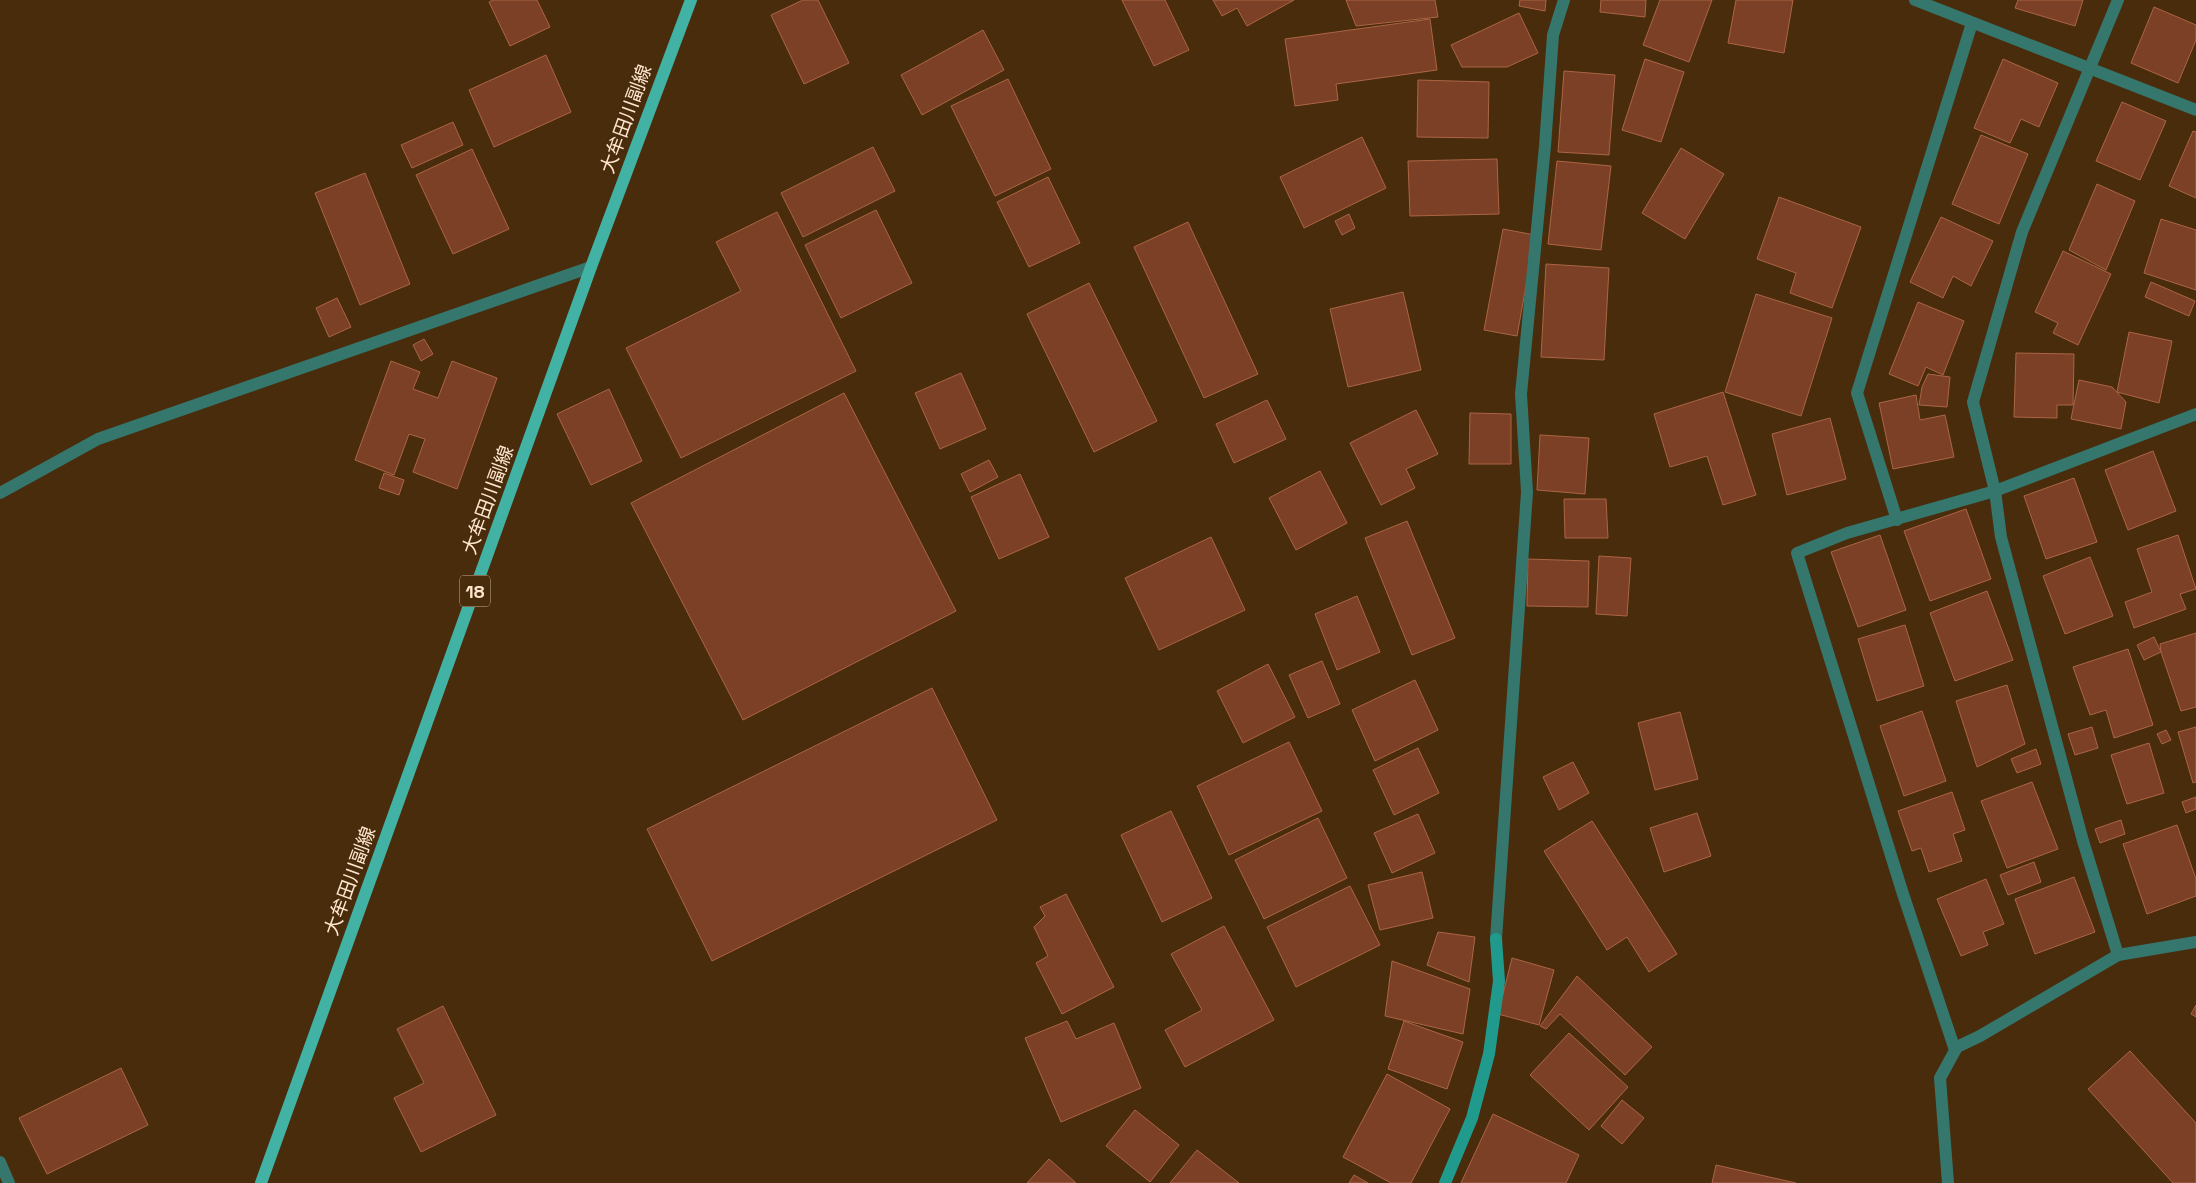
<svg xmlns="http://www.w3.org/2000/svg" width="2196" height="1183" viewBox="0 0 2196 1183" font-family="'Space Grotesk','Noto Sans JP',sans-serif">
  <rect width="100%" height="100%" fill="#492c0c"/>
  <!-- building -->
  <g fill="#7b4025" stroke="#ac6545">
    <path d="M493,0H537L550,27L510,46L489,2Z"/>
    <path d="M803,0H818L849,63L804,84L771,15Z"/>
    <path d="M1122,0H1165L1189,50L1154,66Z"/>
    <path d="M1213,0H1294L1247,26L1237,8L1222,16Z"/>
    <path d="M1346,0H1435L1438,17L1356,26Z"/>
    <path d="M1520,0H1546L1545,11L1519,6Z"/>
    <path d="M1601,0H1646L1645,17L1600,12Z"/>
    <path d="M1660,0H1712L1689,62L1643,45Z"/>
    <path d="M1736,0H1793L1784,53L1728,43Z"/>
    <path d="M2018,0H2083L2075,26L2015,8Z"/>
    <path d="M2154,7L2196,25V40L2178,83L2131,63Z"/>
    <path d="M1519,13L1538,53L1507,67H1462L1451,45Z"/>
    <path d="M1430,19L1437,70L1336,84L1338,100L1295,106L1285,39Z"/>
    <path d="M983,30L1004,70L922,115L901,75Z"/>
    <path d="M546,55L571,112L494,147L469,90Z"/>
    <path d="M1645,59L1684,72L1661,142L1622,130Z"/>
    <path d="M2003,59L2058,83L2039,127L2021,119L2010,143L1974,128Z"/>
    <path d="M1564,71L1615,75L1609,155L1558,152Z"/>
    <path d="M1008,79L1051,169L995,196L951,106Z"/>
    <path d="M1418,80L1489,82L1488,138L1417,137Z"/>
    <path d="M2122,102L2166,121L2140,180L2096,161Z"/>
    <path d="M453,122L463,145L412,168L401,145Z"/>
    <path d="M2193,131L2196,132V198L2169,186Z"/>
    <path d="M1981,135L2028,154L1999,224L1952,204Z"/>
    <path d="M1362,137L1386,188L1304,228L1280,177Z"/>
    <path d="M873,147L895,191L803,237L781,193Z"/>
    <path d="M1681,148L1724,174L1685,239L1642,213Z"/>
    <path d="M472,149L509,229L453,254L416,175Z"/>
    <path d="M1497,159L1499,214L1410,216L1408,161Z"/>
    <path d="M1557,161L1611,166L1601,250L1548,244Z"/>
    <path d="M365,173L410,284L360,305L315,193Z"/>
    <path d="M1048,177L1080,243L1029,267L997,202Z"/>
    <path d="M2097,184L2135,201L2106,270L2069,250Z"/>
    <path d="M1779,197L1861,227L1832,308L1790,293L1796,273L1757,259Z"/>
    <path d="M876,210L912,283L841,318L805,245Z"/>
    <path d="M777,212L856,371L681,458L626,348L741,291L716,242Z"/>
    <path d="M1349,214L1355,228L1342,235L1335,221Z"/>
    <path d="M1941,217L1993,241L1971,286L1953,276L1943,298L1910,282Z"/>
    <path d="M2161,219L2196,230V290L2144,273Z"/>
    <path d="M1188,222L1258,374L1204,398L1134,247Z"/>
    <path d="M1503,229L1535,235L1517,336L1484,330Z"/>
    <path d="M2063,251L2111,274L2078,345L2053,333L2058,323L2035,312Z"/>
    <path d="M1546,264L1609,268L1604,360L1541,357Z"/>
    <path d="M2151,282L2195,301L2189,316L2145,297Z"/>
    <path d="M1089,283L1157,421L1094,452L1027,314Z"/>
    <path d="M1403,292L1421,370L1348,387L1330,309Z"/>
    <path d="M1756,294L1832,318L1801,416L1725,392Z"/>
    <path d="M337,298L351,327L329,337L316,308Z"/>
    <path d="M1918,302L1964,321L1943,375L1926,367L1918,386L1889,374Z"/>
    <path d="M2129,332L2172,341L2159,403L2117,392Z"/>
    <path d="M424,339L433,354L421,361L413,345Z"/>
    <path d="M2016,353L2074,354L2073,405H2057V418L2014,417Z"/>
    <path d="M391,361L420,372L413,389L438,398L452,361L497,378L457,489L413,472L425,439L409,434L394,475L355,460Z"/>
    <path d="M961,373L986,429L940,449L915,393Z"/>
    <path d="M1928,374L1950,377L1947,407L1919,405L1922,387Z"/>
    <path d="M2079,380L2112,387L2126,402L2121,429L2071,419Z"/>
    <path d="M609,389L642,461L591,485L557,414Z"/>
    <path d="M1723,392L1756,495L1723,505L1707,456L1670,467L1654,414Z"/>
    <path d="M844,393L956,611L743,720L631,503Z"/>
    <path d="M1916,395L1920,420L1945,415L1954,457L1893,469L1879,403Z"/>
    <path d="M1267,400L1286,439L1234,463L1216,424Z"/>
    <path d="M1416,410L1438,454L1406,469L1415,488L1381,505L1350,443Z"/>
    <path d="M1470,413L1511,414V464H1469Z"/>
    <path d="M1830,418L1846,479L1787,495L1772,434Z"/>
    <path d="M1540,435L1589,438L1585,494L1537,490Z"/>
    <path d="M2153,451L2176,511L2128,530L2105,470Z"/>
    <path d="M989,460L998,477L970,492L961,474Z"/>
    <path d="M1320,471L1347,523L1296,550L1269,498Z"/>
    <path d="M384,473L404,480L399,495L379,488Z"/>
    <path d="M1020,474L1049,537L999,559L971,497Z"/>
    <path d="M2074,478L2097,542L2046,559L2024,496Z"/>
    <path d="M1564,499H1606L1608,538H1565Z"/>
    <path d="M1966,509L1991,579L1930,601L1904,531Z"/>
    <path d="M1407,521L1455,638L1412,655L1365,538Z"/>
    <path d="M1880,535L1906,610L1858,627L1831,552Z"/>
    <path d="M2178,535L2196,589L2180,594L2186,609L2134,628L2125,602L2152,592L2137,549Z"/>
    <path d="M1211,537L1245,610L1159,650L1125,578Z"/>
    <path d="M1599,556L1631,558L1627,616L1596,614Z"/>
    <path d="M2090,557L2113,616L2065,634L2043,576Z"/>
    <path d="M1528,559L1589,561L1588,607L1527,606Z"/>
    <path d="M1987,591L2013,660L1955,681L1930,613Z"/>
    <path d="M1357,596L1380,652L1337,670L1315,614Z"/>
    <path d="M1905,625L1924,686L1877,701L1858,639Z"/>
    <path d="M2196,633V707L2181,711L2161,652L2160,644Z"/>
    <path d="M2154,637L2161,652L2144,660L2137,645Z"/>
    <path d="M2128,649L2153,725L2114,738L2106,710L2090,715L2073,667Z"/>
    <path d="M1322,661L1340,704L1308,718L1289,675Z"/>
    <path d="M1268,664L1295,717L1243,743L1217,691Z"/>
    <path d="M1415,680L1438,730L1375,761L1352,710Z"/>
    <path d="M2007,685L2025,744L1977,767L1956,701Z"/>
    <path d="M932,688L997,820L712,961L647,829Z"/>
    <path d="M1922,711L1946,781L1904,796L1880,726Z"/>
    <path d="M1680,712L1698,779L1655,790L1638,723Z"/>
    <path d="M2092,727L2098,748L2075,755L2068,734Z"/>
    <path d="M2196,727V782L2193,783L2178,732Z"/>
    <path d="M2166,730L2171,740L2162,744L2157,734Z"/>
    <path d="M1289,742L1322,811L1229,855L1197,786Z"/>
    <path d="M2149,743L2164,793L2127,804L2111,755Z"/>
    <path d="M1418,748L1439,793L1394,815L1373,770Z"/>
    <path d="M2036,749L2041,764L2017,773L2011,759Z"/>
    <path d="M1573,762L1589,793L1559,810L1543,777Z"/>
    <path d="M2032,782L2058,849L2007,868L1981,801Z"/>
    <path d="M1952,792L1965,830L1953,834L1962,861L1929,872L1921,848L1912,851L1898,811Z"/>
    <path d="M2196,797V809L2186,813L2182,802Z"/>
    <path d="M1171,811L1212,898L1162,922L1121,835Z"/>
    <path d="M1697,813L1711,856L1664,872L1650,828Z"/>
    <path d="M1418,814L1435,853L1392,873L1374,833Z"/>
    <path d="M1318,818L1347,878L1264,919L1235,860Z"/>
    <path d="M2121,820L2125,834L2100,843L2095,829Z"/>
    <path d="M1592,821L1677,954L1649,972L1627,937L1607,950L1544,851Z"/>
    <path d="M2177,825L2196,879V896L2147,914L2123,844Z"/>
    <path d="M2034,862L2041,882L2008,895L2000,875Z"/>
    <path d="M1422,872L1433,918L1380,930L1368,885Z"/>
    <path d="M2074,877L2095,932L2035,954L2015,899Z"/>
    <path d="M1986,879L2004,924L1983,932L1988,945L1961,956L1937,899Z"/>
    <path d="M1350,886L1380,945L1296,987L1267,927Z"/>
    <path d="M1066,894L1114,987L1062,1014L1036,963L1048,956L1034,927L1045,916L1040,907Z"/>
    <path d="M1224,926L1274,1020L1185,1067L1165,1030L1202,1010L1171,954Z"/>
    <path d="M1438,932L1475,937L1469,982L1427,965Z"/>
    <path d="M1512,958L1554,970L1539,1025L1498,1014Z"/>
    <path d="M1392,961L1470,989L1463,1034L1385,1016Z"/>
    <path d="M1577,976L1652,1047L1625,1075L1560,1014L1546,1029L1540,1026Z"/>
    <path d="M2196,1005V1017L2191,1014Z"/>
    <path d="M443,1006L496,1115L421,1152L394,1098L424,1083L397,1029Z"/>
    <path d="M1067,1021L1076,1039L1114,1023L1141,1088L1061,1122L1025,1038Z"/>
    <path d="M1404,1021L1463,1042L1447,1089L1388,1069Z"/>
    <path d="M1569,1033L1628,1087L1589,1130L1530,1075Z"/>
    <path d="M2130,1051L2196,1123V1183H2173L2088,1089Z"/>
    <path d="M121,1068L148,1125L47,1174L19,1118Z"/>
    <path d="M1387,1074L1450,1109L1411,1183H1391L1343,1157Z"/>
    <path d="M1622,1100L1644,1118L1622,1144L1601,1126Z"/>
    <path d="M1135,1110L1179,1145L1150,1182L1106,1146Z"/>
    <path d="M1493,1114L1579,1155L1566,1183H1461Z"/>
    <path d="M1197,1150L1239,1183H1170Z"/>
    <path d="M1049,1159L1076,1183H1027Z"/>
    <path d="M1716,1165L1796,1183H1712Z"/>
    <path d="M1354,1175L1368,1183H1349Z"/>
  </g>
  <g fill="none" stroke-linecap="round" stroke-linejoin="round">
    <!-- street -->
    <g stroke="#35766d" stroke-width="12">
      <path d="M1915,0L2196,110"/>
      <path d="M0,493L98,439L591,267"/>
      <path d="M1897,520L1857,393L1972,23"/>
      <path d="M1496,939L1527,492L1521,394L1545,146L1553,35L1564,0"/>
      <path d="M2118,955L2083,841L2001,537L1995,491L1973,402L2022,232L2118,0"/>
      <path d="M1955,1050L1903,894L1797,553L1847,533L1995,491L2196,414"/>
      <path d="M0,1162L9,1183"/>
      <path d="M1948,1183L1940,1078L1957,1047L1980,1036L2118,955L2196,942"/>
    </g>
    <!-- secondary -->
    <path stroke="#219a8e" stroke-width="12" d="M1445,1183L1472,1118L1489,1054L1499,981L1496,939"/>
    <!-- primary -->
    <path stroke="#41b2a4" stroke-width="12" d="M261,1183L591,267L691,0"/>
  </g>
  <g text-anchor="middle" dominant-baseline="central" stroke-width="4" stroke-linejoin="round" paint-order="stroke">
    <!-- shield labels -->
    <rect fill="#492c0c" stroke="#c8ae94" stroke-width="1" x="460" y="575.5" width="30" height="31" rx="4"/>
    <g font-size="18" font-weight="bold" fill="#ffe6cf">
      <text x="475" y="591">18</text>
    </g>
    <!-- street labels -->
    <g font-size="19" fill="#ffe6cf" stroke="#492c0c">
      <text transform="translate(626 119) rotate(-70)">大牟田川副線</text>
      <text transform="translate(488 500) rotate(-70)">大牟田川副線</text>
      <text transform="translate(350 881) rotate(-70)">大牟田川副線</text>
    </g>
  </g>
</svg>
